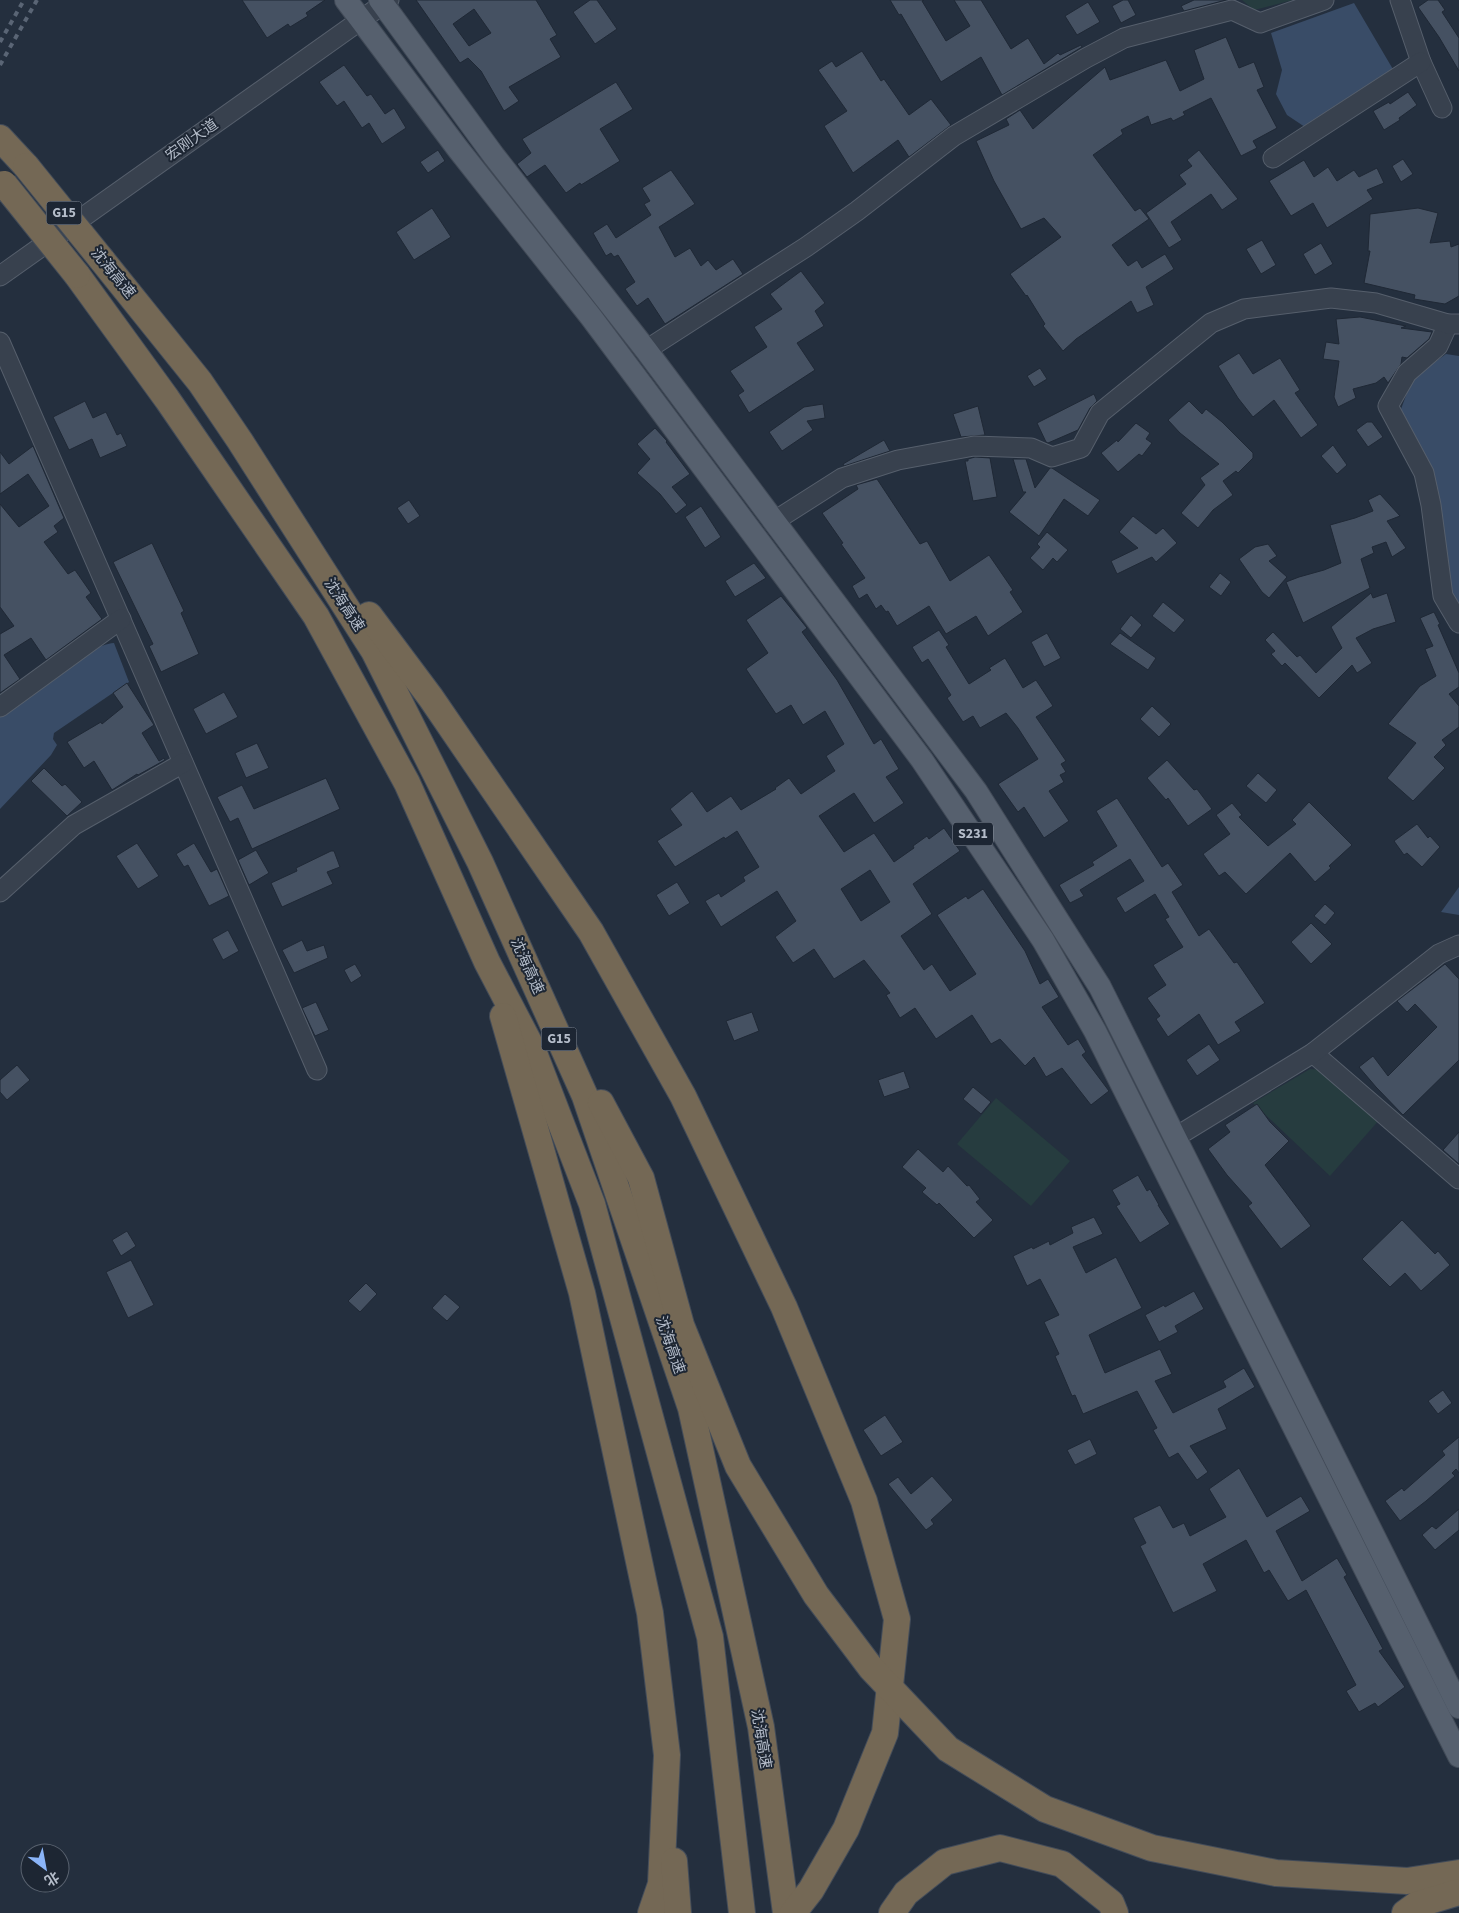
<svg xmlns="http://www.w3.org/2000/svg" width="1459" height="1913" viewBox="0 0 1459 1913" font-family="'Source Sans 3','Noto Sans SC',sans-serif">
  <rect width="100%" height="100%" fill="#242f3e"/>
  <!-- green -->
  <g fill="#263c3f">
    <path d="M1242,0H1293L1254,10Z"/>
    <path d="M1310,1069L1326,1070L1380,1119L1330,1176L1253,1103Z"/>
    <path d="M996,1098L1070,1161L1031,1206L957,1144Z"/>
  </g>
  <!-- water -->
  <g fill="#394c67">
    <path d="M1354,3L1394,71L1305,127L1287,115L1276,94L1282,70L1271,33Z"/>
    <path d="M1446,354L1459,356V606L1452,603L1408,424L1401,409L1407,393L1417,375Z"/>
    <path d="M114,643L129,682L54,733L53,739L57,745L51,755L0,809V717C25,698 85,645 114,643Z"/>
    <path d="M1459,887V915L1441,912Z"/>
  </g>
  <!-- building -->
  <g fill="#455162" stroke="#1f2835" fill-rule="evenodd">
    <path d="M242,0H325L306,13L308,16L290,27L288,24L267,38Z"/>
    <path d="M416,0H536L557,35L550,39L561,57L509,87L519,101L504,111L481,71L468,58L460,63ZM474,9L491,33L469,46L453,24Z"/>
    <path d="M590,0H597L617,29L595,44L573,12Z"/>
    <path d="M890,0H924L922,1L946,41L970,26L954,0H981L1011,49L1028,38L1044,64L1058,53L1060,55L1081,45L1082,47L1002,95L981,57L941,82L901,14L899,15Z"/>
    <path d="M1123,0H1128L1136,15L1121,23L1112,6Z"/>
    <path d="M1194,0H1226L1184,11L1181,6Z"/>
    <path d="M1428,0H1438L1445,10L1442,12L1459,38V71L1439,37L1418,7Z"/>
    <path d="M1088,2L1100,22L1077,35L1065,16Z"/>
    <path d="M1226,37L1239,68L1254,62L1264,87L1257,90L1277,128L1253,141L1257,148L1241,156L1211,98L1183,112L1185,115L1173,121L1171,118L1151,125L1148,116L1121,130L1123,134L1093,155L1135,211L1140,208L1149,219L1112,245L1128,266L1137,260L1142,268L1165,254L1174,269L1146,287L1154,305L1137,313L1131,301L1076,339L1063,351L1043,326L1045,324L1027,295L1026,296L1010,274L1061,237L1044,218L1021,229L994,181L976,141L1009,125L1006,119L1020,110L1033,129L1105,67L1110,80L1166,60L1180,91L1204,79L1194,50Z"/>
    <path d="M862,51L881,81L884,79L909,115L931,99L951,125L909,157L898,140L853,173L824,126L847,111L818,70L832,61L836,67Z"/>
    <path d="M344,65L367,96L371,94L385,114L394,108L406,128L382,144L369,123L362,128L344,101L337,106L319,82Z"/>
    <path d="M616,82L633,109L600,129L620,161L581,185L580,183L566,193L545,165L527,177L517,164L531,153L522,139Z"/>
    <path d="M1408,92L1417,105L1399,118L1400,120L1384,130L1373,111L1389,102L1390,104Z"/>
    <path d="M438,150L445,161L428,173L420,162Z"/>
    <path d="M1199,150L1238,199L1222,210L1211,194L1171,222L1182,240L1169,248L1146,213L1186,184L1179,175L1192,166L1187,160Z"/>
    <path d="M1403,159L1413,174L1401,182L1392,166Z"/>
    <path d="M1304,160L1314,177L1328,167L1337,181L1354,170L1359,177L1377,168L1384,183L1367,190L1373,199L1327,228L1313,203L1291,216L1269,181Z"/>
    <path d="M671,170L695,204L659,227L675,257L690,248L701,266L708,260L716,270L733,259L743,274L665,324L648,298L637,306L625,289L635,282L618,255L614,257L611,253L606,256L593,233L607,224L616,238L651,215L644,204L650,201L642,188Z"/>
    <path d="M432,208L451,237L414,260L396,232Z"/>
    <path d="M1418,208L1438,213L1430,243L1450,241L1451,247L1459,244V296L1445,304L1414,299L1415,295L1364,283L1370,251H1368L1370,214Z"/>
    <path d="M1262,240L1276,265L1261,274L1246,249Z"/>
    <path d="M1321,243L1333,264L1315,275L1303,254Z"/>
    <path d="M801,271L825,303L815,311L824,326L797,343L815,370L749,413L738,395L744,391L730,371L767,347L754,327L782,309L770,294Z"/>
    <path d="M1360,317L1406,326L1401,328L1432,332L1429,339L1407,358L1402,357L1401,364L1388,383L1384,377L1376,383L1353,389L1356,398L1338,407L1334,397L1339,361L1323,359L1326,342L1339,344L1336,319Z"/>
    <path d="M1239,353L1253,374L1280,358L1300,390L1295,393L1318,425L1301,438L1274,400L1253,417L1238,398L1218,366Z"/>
    <path d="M1040,368L1047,379L1034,387L1027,376Z"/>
    <path d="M1094,394L1097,401L1090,408L1078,430L1048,443L1046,442L1037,423Z"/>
    <path d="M85,401L93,418L106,412L117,435L121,433L127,446L100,458L92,439L69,450L53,417Z"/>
    <path d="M1189,401L1202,414L1206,409L1222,422L1253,453V458L1238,473L1236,471L1223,481L1233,495L1213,510L1198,528L1181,513L1205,485L1200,478L1219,464L1180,433L1168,420Z"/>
    <path d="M823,404L825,418L807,421L813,430L782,451L769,432L804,407Z"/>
    <path d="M978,406L985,435L961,437L953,414Z"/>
    <path d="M1367,422H1372L1383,437L1368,447L1356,430Z"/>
    <path d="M1136,423L1150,433L1146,439L1152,443L1142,456L1139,454L1118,472L1101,453L1117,440L1118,442Z"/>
    <path d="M655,428L667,441L666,442L690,474L672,487L687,505L676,514L660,494L637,473L650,459L637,444Z"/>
    <path d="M884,440L890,451L844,466L843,464Z"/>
    <path d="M1333,445L1347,465L1337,474L1321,456Z"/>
    <path d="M33,446L64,518L54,526L58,532L44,542L68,574L75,570L91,593L86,597L102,619L46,660L31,638L4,655L20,679L0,693V634L14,626L0,607V504L19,527L49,506L28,474L0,494V452L9,464Z"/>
    <path d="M975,457L990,458L997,497L973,501L965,461H968V459Z"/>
    <path d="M1013,459H1026L1035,488L1050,468H1052L1100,500L1088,516L1064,499L1039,536L1009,512L1026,492H1023Z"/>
    <path d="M877,479L920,544L927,541L950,581L989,555L1013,590L1010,592L1023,612L988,636L976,616L946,634L929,606L897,626L888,611L886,612L881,605L876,609L867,594L859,599L852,586L865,578L841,544L843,543L822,513L858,489L856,485Z"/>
    <path d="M1380,494L1400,516L1387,521L1406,548L1392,557L1386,542L1372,547L1374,553L1361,559L1370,588L1303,623L1286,582L1299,577L1324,570L1341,563L1330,525L1355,518L1373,511L1368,500Z"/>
    <path d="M409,500L420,516L408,524L397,508Z"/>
    <path d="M701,506L721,537L705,548L685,517Z"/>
    <path d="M1133,516L1156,534L1163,528L1177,543L1156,562L1152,557L1117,574L1111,561L1138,548L1119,532Z"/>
    <path d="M1047,532L1068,550L1057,562L1053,558L1043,570L1030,558L1040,547L1037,544Z"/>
    <path d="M152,543L184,611L181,613L199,654L161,672L149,646L153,644L113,562Z"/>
    <path d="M1268,544L1277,556L1269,561L1287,577L1269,598L1262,592L1239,559L1255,547Z"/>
    <path d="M754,563L766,578L735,597L725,581Z"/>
    <path d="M1220,573L1231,582L1221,596L1209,587Z"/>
    <path d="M1371,593L1373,598L1387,593L1396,622L1373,629L1356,638L1372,663L1357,673L1352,665L1319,698L1285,663L1282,666L1271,654L1275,651L1265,640L1273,632L1297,657L1300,655L1316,673L1342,648L1331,627Z"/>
    <path d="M781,596L807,628L802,632L837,680L874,744L881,739L899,769L886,777L904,803L874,823L854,793L819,816L844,852L874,833L894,862L914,848L913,846L927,836L929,839L944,828L960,851L913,884L932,914L901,936L924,970L932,964L950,991L976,974L937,915L966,896L968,899L983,889L1025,951L1040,984L1048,979L1059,997L1042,1007L1068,1045L1078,1039L1086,1052L1082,1055L1109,1091L1091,1105L1062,1068L1046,1077L1034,1057L1025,1066L1000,1039L991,1044L972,1015L936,1039L915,1008L900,1018L886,995L890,993L864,960L834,979L814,949L793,963L775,937L796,921L777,891L721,927L705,901L719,893L721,897L745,881L743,877L759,867L737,831L725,839L724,837L675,867L657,841L682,825L670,809L692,791L707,812L731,796L741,810L776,789L775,788L789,778L801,794L835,771L826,756L844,744L825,711L803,725L791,705L776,714L746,669L768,653L746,620ZM870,870L890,902L861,921L841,889Z"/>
    <path d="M1163,602L1185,620L1174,633L1152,616Z"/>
    <path d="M1434,612L1440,624L1438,625L1459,673V687L1449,694L1459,706V727L1442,740L1446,745L1434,757L1445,768L1413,801L1387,778L1416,743L1388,724L1420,686L1436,676L1425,649L1433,646L1420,618Z"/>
    <path d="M1131,615L1142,625L1131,638L1120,629Z"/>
    <path d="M939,630L949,645L946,647L969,684L991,670L989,668L1005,658L1023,688L1036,680L1053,706L1036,717L1066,761L1061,764L1066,772L1060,775L1064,782L1049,791L1069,821L1044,838L1024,807L1018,812L998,784L1038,759L1018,728L1006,713L980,728L973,716L963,722L947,698L951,695L928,659L922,663L912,647Z"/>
    <path d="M1047,633L1061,658L1044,667L1031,642Z"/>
    <path d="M1120,633L1156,658L1148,670L1110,644Z"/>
    <path d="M127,683L154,725L142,733L159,761L164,758L165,760L138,775L137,774L112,790L94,761L84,768L67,742L101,722L102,724L123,707L113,693Z"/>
    <path d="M224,692L238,717L206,734L193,709Z"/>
    <path d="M1152,706L1171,724L1159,737L1140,719Z"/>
    <path d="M257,743L269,768L246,778L235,753Z"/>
    <path d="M1167,760L1194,790L1197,789L1212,809L1188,826L1168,798L1166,800L1147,778Z"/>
    <path d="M44,768L62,786L65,784L82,802L67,816L31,781Z"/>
    <path d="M1258,773L1277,790L1266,803L1246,786Z"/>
    <path d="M326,778L340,809L252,849L238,818L230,822L217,797L242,785L254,809Z"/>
    <path d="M1117,798L1162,867L1168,863L1183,885L1172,892L1199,936L1209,929L1234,963L1237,962L1265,1003L1235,1022L1241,1031L1218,1045L1199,1014L1168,1037L1156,1019L1160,1016L1147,998L1166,985L1153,965L1183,947L1165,919L1169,917L1155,894L1125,913L1116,898L1144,881L1130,859L1080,890L1084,896L1070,903L1059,885L1094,865L1092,862L1117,846L1096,811Z"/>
    <path d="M1309,802L1352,845L1329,866L1331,868L1315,882L1290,853L1246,894L1225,872L1219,876L1203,854L1230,834L1216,815L1232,803L1242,815L1239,817L1268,846L1296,824L1292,820Z"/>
    <path d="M1417,824L1428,838L1430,836L1440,847L1422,867L1407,853L1404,855L1394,841Z"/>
    <path d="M137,843L159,876L138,889L116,856Z"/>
    <path d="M194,843L211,872L217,869L229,896L209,906L188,865L184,867L176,854Z"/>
    <path d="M256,850L269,873L249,885L238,860Z"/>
    <path d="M331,851H334L340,867L327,872L333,884L282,907L271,883L297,871L296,868Z"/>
    <path d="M677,882L690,903L669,916L656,895Z"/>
    <path d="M1325,904L1335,913L1325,925L1314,916Z"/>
    <path d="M1311,923L1332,944L1311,964L1291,942Z"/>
    <path d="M228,930L239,951L223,960L212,939Z"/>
    <path d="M302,940L307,951L324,945L328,958L294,973L282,950Z"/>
    <path d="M355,964L362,976L351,983L344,970Z"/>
    <path d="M1445,964L1459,979V1060L1403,1115L1376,1087L1359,1067L1373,1056L1388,1076L1437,1027L1415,1004L1407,1012L1397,1001Z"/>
    <path d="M316,1002L329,1030L315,1036L302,1008Z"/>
    <path d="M752,1012L759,1031L734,1041L726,1021Z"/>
    <path d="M1209,1044L1220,1060L1197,1076L1186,1060Z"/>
    <path d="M17,1065L30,1080L7,1100L0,1092V1080Z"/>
    <path d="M904,1071L910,1088L884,1097L878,1080Z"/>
    <path d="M973,1087L991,1102L981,1114L963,1099Z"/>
    <path d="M1257,1104L1270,1122L1289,1141L1265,1165L1311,1226L1281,1249L1248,1206L1252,1203L1227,1175L1208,1149L1230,1132L1225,1125Z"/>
    <path d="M1459,1132V1164L1443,1150Z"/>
    <path d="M918,1149L943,1172L948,1166L967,1186L969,1185L980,1199L976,1202L993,1220L974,1238L939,1203L937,1205L922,1192L926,1188L902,1167Z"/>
    <path d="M1138,1175L1147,1191L1150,1189L1159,1205H1158L1170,1224L1140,1243L1116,1206L1120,1204L1112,1190Z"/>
    <path d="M1094,1217L1103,1234L1073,1247L1086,1273L1116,1257L1142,1308L1089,1335L1105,1373L1160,1349L1172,1374L1155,1381L1173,1413L1226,1387L1223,1381L1244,1368L1255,1387L1218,1409L1227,1429L1190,1446L1208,1472L1197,1480L1178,1453L1169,1458L1153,1430L1157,1428L1137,1391L1083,1414L1075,1395L1072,1396L1055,1356L1059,1354L1044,1322L1059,1315L1040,1279L1027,1286L1013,1256L1032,1247L1033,1249L1049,1241L1050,1245L1073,1233L1071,1227Z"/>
    <path d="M1402,1220L1435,1254L1438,1251L1450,1265L1421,1291L1405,1273L1390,1287L1362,1259Z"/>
    <path d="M127,1231L136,1246L121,1256L112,1240Z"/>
    <path d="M131,1260L154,1305L128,1318L106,1272Z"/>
    <path d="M366,1283L377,1294L360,1312L348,1301Z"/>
    <path d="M1194,1291L1204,1309L1175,1326L1178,1332L1159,1342L1145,1315L1164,1305L1165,1307Z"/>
    <path d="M445,1294L460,1307L447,1321L432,1308Z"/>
    <path d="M1443,1390L1452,1403L1438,1414L1428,1401Z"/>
    <path d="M885,1415L903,1442L881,1456L863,1430Z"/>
    <path d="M1459,1437V1473L1456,1469L1452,1473L1455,1476L1426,1501L1400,1521L1385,1501L1402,1488L1404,1491L1445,1455L1442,1451Z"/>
    <path d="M1090,1439L1097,1454L1075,1465L1067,1450Z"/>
    <path d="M1239,1468L1267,1517L1301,1496L1310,1511L1276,1531L1302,1581L1337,1558L1347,1575L1344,1577L1383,1649L1379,1651L1405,1687L1378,1707L1375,1703L1359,1712L1346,1691L1356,1685L1306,1590L1288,1601L1269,1570L1264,1573L1246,1540L1203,1564L1217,1591L1173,1613L1140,1546L1146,1543L1133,1518L1160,1505L1173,1528L1184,1523L1190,1536L1226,1517L1209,1489Z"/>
    <path d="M932,1476L953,1500L931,1520L934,1524L926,1530L888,1484L898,1477L911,1494Z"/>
    <path d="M1459,1509V1530L1435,1550L1422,1535L1432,1526L1436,1529Z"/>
  </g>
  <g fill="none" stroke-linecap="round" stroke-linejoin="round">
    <!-- minor casing -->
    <g stroke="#565f6c" stroke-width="21">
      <g id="minor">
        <path d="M1400,0L1421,62L1442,108"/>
        <path d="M1273,158L1421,62"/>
        <path d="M0,276L389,0"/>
        <path d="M1448,324L1438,346L1407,373L1388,406L1424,473L1431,505L1443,596L1459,623"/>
        <path d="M0,342L317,1070"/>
        <path d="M646,350L806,247L857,211L954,136L1086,58L1124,38L1232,10L1260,23L1324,0"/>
        <path d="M773,522L842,478L898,460L974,446L1031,448L1052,457L1081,448L1100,413L1211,323L1244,309L1331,298L1376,303L1448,324H1459"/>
        <path d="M0,707L121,619"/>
        <path d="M0,892L74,825L183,763"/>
        <path d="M1313,1053L1459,1179"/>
        <path d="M1174,1138L1313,1053L1439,954L1459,945"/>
      </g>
    </g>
    <!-- major casing -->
    <g stroke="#414a57" stroke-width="24">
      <g id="major">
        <path d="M346,0L458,149L591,317L922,760L1043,940L1095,1031L1459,1756"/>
        <path d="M380,0L494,156L646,350L976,791L1100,987L1459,1707"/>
      </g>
    </g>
    <!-- highway casing -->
    <g stroke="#434c59" stroke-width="28">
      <g id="highway">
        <path d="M0,138L26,166"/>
        <path d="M102,260L200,382L240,441L374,651L480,862L585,1096L691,1408L761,1727L786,1913"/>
        <path d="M77,275L167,399L316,616L407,783L487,962L532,1048L592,1204L710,1637L742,1913"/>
        <path d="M369,615L431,698L591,932L683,1096L784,1307L864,1501L897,1619L885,1733L846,1829L811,1890L793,1913"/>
        <path d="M503,1016L582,1293L650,1613L667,1755L661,1884L651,1913"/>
        <path d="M601,1103L641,1178L681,1325L738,1466L816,1595L871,1668L948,1749L1045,1809L1152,1848L1276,1873L1407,1881L1459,1873"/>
        <path d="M674,1861L678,1913"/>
        <path d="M892,1913L906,1893L945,1862L1000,1848L1062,1864L1111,1903L1115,1913"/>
        <path d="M1405,1913L1416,1905L1459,1892"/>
      </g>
    </g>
    <!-- minor -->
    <use href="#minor" stroke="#38414e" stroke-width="19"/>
    <!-- major -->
    <use href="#major" stroke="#56606e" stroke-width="22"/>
    <!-- highway -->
    <use href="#highway" stroke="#746855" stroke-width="26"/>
    <!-- rail -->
    <g stroke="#5a6575" stroke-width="4" stroke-dasharray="5 5" stroke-linecap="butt">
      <path d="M0,42L24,0"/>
      <path d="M0,65L37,0"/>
    </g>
    <!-- highway-bridge casing -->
    <g stroke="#434c59" stroke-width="28" stroke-linecap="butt">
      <g id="highway-bridge">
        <path d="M26,166L102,260"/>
        <path d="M4,184L77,275"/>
      </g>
    </g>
    <!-- highway-bridge -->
    <use href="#highway-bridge" stroke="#746855" stroke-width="26"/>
  </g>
  <g text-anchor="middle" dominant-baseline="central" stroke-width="4" stroke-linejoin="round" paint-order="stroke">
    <!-- shield labels -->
    <g fill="#1d2633" stroke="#878f9c" stroke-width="1">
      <rect x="46.5" y="201.5" width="35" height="23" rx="4"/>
      <rect x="953" y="822.5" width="40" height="23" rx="4"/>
      <rect x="541.5" y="1027.5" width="35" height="23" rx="4"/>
    </g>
    <g font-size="14" font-weight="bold" fill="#b4bcc9">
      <text x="64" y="213">G15</text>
      <text x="973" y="834">S231</text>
      <text x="559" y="1039">G15</text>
    </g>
    <!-- street labels -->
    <g font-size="15" fill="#b4bcc9" stroke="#1d2633">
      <text transform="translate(192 140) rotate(-35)">宏刚大道</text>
      <text transform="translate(113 273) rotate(51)">沈海高速</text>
      <text transform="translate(344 605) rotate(57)">沈海高速</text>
      <text transform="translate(527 966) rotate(66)">沈海高速</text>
      <text transform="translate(670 1345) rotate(71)">沈海高速</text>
      <text transform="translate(761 1739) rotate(81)">沈海高速</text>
    </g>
  </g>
  <!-- north arrow -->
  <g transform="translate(45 1868) rotate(148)"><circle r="24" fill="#1d2633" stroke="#59626f"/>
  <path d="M0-4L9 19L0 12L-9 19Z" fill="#8ab4f8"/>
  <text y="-8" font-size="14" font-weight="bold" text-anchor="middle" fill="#b4bcc9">北</text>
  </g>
</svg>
